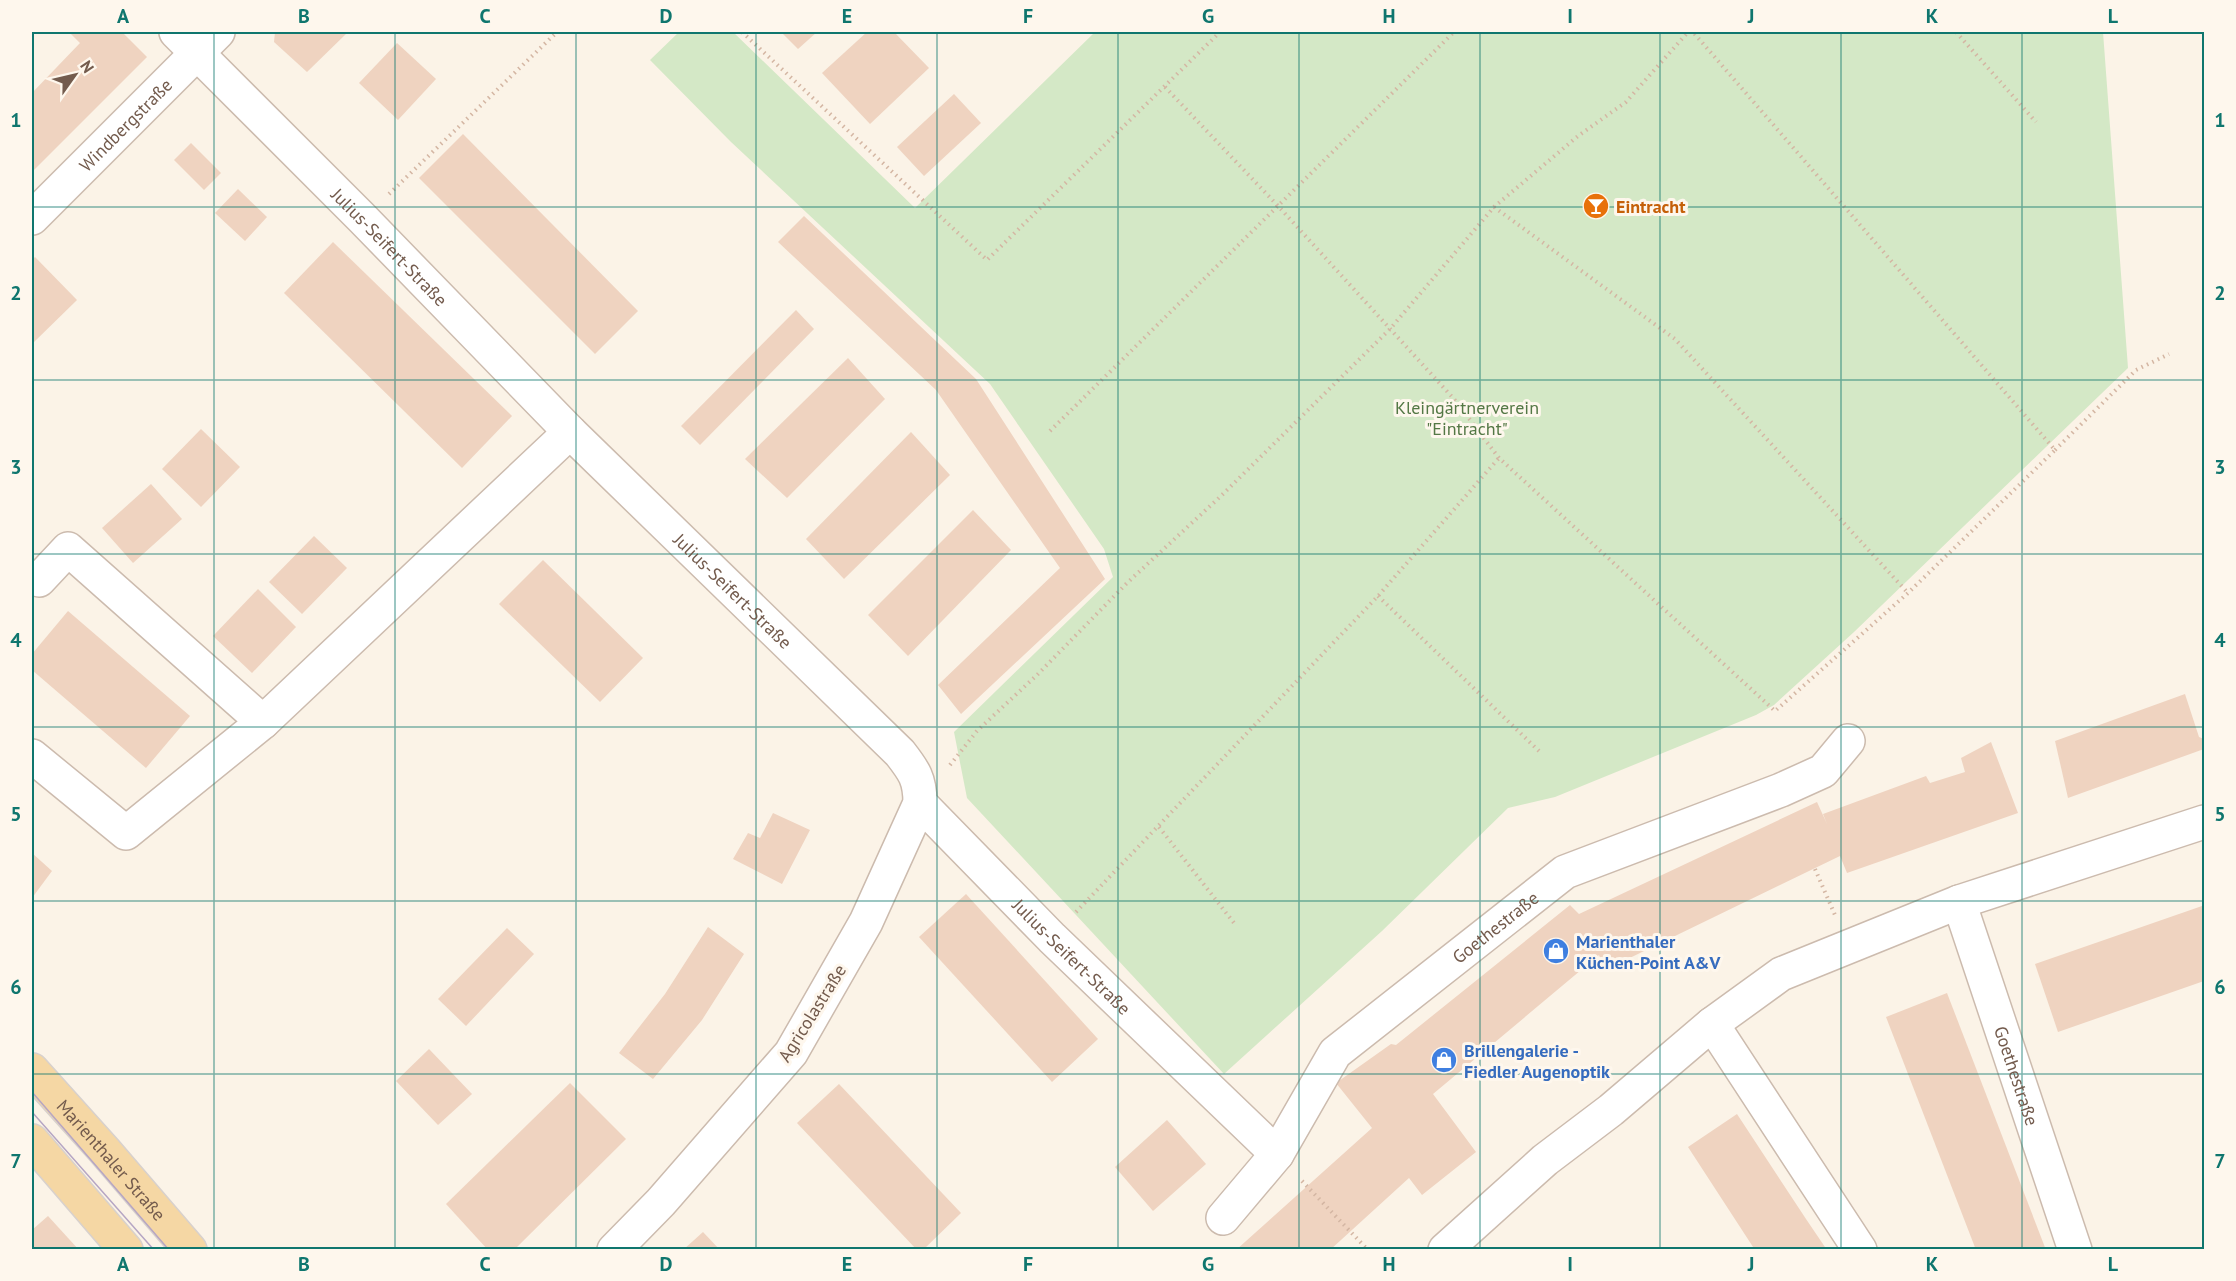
<svg xmlns="http://www.w3.org/2000/svg" width="2236" height="1281" viewBox="0 0 2236 1281" font-family="'PT Sans',sans-serif">
  <rect width="100%" height="100%" fill="#fbf3e7"/>
  <!-- green -->
  <path fill="#d4e8c6" d="M679,32H733L915,208L1095,32H2103L2128,368L1854,632L1774,705L1756,715L1555,797L1508,808L1382,931L1224,1074L967,798L954,732L1113,577L1104,549L990,384L731,142L650,60Z"/>
  <!-- building -->
  <g fill="#efd3c0">
    <path d="M72,32H122L147,57L32,172V93L80,43L70,33Z"/>
    <path d="M275,32H348L307,72L274,42Z"/>
    <path d="M781,32H817L798,49Z"/>
    <path d="M867,32H894L929,68L870,124L822,73Z"/>
    <path d="M397,43L436,79L398,120L359,83Z"/>
    <path d="M954,94L981,123L924,176L897,147Z"/>
    <path d="M463,134L638,311L595,354L419,178Z"/>
    <path d="M191,143L221,173L204,190L174,160Z"/>
    <path d="M238,189L267,217L245,241L215,213Z"/>
    <path d="M804,216L976,379L1105,579L961,714L938,685L1060,568L936,390L778,242Z"/>
    <path d="M333,242L512,416L462,468L284,293Z"/>
    <path d="M35,257L77,300L32,344V260Z"/>
    <path d="M796,310L814,329L700,445L681,426Z"/>
    <path d="M848,358L885,399L787,498L745,459Z"/>
    <path d="M201,429L240,467L201,507L162,469Z"/>
    <path d="M911,432L950,475L844,579L806,539Z"/>
    <path d="M151,484L182,519L133,563L102,528Z"/>
    <path d="M973,510L1011,550L908,656L868,615Z"/>
    <path d="M314,536L347,568L302,614L269,582Z"/>
    <path d="M543,560L643,658L600,702L499,604Z"/>
    <path d="M258,589L296,627L252,673L213,636Z"/>
    <path d="M68,611L190,716L146,768L32,670V654Z"/>
    <path d="M2185,694L2199,737L2204,739V749L2068,798L2055,741Z"/>
    <path d="M1991,742L2018,813L1847,873L1840,856L1605,970L1599,955L1433,1094L1476,1152L1422,1195L1409,1178L1330,1250H1236L1372,1128L1336,1083L1391,1044L1396,1045L1570,905L1579,914L1817,802L1827,824L1823,814L1926,776L1930,783L1965,772L1961,758Z"/>
    <path d="M773,813L810,830L782,884L733,859L748,833L760,838Z"/>
    <path d="M32,853L52,871L32,898Z"/>
    <path d="M966,894L1098,1039L1052,1082L919,937Z"/>
    <path d="M2202,906L2204,914V981L2058,1032L2035,964Z"/>
    <path d="M708,927L744,954L702,1020L653,1079L619,1053L665,994Z"/>
    <path d="M507,928L534,954L466,1026L438,999Z"/>
    <path d="M1947,993L2046,1250H1976L1886,1017Z"/>
    <path d="M429,1049L472,1094L438,1125L396,1081Z"/>
    <path d="M570,1083L626,1139L514,1250H488L446,1204Z"/>
    <path d="M839,1084L961,1213L923,1250H917L797,1123Z"/>
    <path d="M1737,1114L1806,1219L1827,1250H1755L1688,1147Z"/>
    <path d="M1167,1120L1206,1164L1153,1211L1115,1167Z"/>
    <path d="M48,1216L79,1250H32V1230Z"/>
    <path d="M703,1232L720,1250H683Z"/>
  </g>
  <g fill="none" stroke-linecap="round" stroke-linejoin="round">
    <!-- minor casing -->
    <g stroke="#ccbbae" stroke-width="36">
      <g id="minor">
        <path id="s1" d="M176,32L363,219L570,432L900,753C914,771 920,779 920,803L866,922L791,1053L661,1202L614,1250"/>
        <path id="s2" d="M32,218L218,32"/>
        <path d="M39,580L68,549L263,722L570,432"/>
        <path d="M32,756L126,833L263,722"/>
        <path id="s3" d="M920,803L1052,938L1277,1154"/>
        <path id="s4" d="M1959,902L2075,1250"/>
        <path d="M1712,1024L1860,1250"/>
        <path id="s5" d="M1223,1218L1277,1154L1335,1053L1565,872L1781,790L1823,771L1848,741"/>
        <path d="M1445,1250L1545,1160L1611,1110L1712,1024L1781,974L1959,902L2204,822"/>
      </g>
    </g>
    <!-- major casing -->
    <g stroke="#d8d1cd" stroke-width="36">
      <g id="major">
        <path id="s6" d="M32,1070L104,1150L190,1250"/>
        <path d="M32,1141L126,1250"/>
      </g>
    </g>
    <!-- path -->
    <g stroke="#d4b6a3" stroke-width="4" stroke-dasharray="1.5 4.5" stroke-linecap="butt">
      <path d="M742,32L987,260L1220,32"/>
      <path d="M1956,32L2036,122"/>
      <path d="M1165,87L1279,207L1454,399L1499,458L1775,711L1908,593L2055,450L1693,32"/>
      <path d="M389,194L557,32"/>
      <path d="M1494,207L1675,339L1908,593"/>
      <path d="M1050,431L1454,32"/>
      <path d="M2055,450L2136,370L2169,354"/>
      <path d="M1378,596L1540,752"/>
      <path d="M950,765L977,731L1038,674L1127,583L1222,495L1390,329L1494,207L1578,136L1626,102L1688,32"/>
      <path d="M1159,827L1234,923"/>
      <path d="M1815,869L1835,915"/>
      <path d="M1076,912L1378,596L1499,458"/>
      <path d="M1302,1181L1368,1250"/>
    </g>
    <!-- minor -->
    <use href="#minor" stroke="#fff" stroke-width="33"/>
    <!-- major -->
    <use href="#major" stroke="#f5d7a4" stroke-width="33"/>
    <!-- tram -->
    <g stroke="#b6a6c4" stroke-width="1.5">
      <path d="M32,1092L169,1250"/>
      <path d="M32,1112L154,1250"/>
    </g>
  </g>
  <!-- grid -->
  <path fill="none" stroke="#0f766e" stroke-width="1.5" stroke-opacity="0.55" d="M214,32V1250M395,32V1250M576,32V1250M756,32V1250M937,32V1250M1118,32V1250M1299,32V1250M1480,32V1250M1660,32V1250M1841,32V1250M2022,32V1250M32,207H2204M32,380H2204M32,554H2204M32,727H2204M32,901H2204M32,1074H2204"/>
  <!-- icons -->
  <defs>
    <g id="bar-disc" transform="scale(1.35)"><circle r="9.5" fill="#e8710a" stroke="#fef7ed"/><path d="M-6-5H6L.8 .8V4.5H3.5V6h-7V4.5H-.8V.8Z" fill="#fff"/></g>
    <g id="shop-disc" transform="scale(1.35)"><circle r="9.5" fill="#3f7fe0" stroke="#fef7ed"/><path d="M-5-2.5h2.3a2.7 3.5 0 0 1 5.4 0H5L5.5 6h-11ZM-1.5-2.5h3a1.5 2.3 0 0 0-3 0Z" fill="#fff"/></g>
  </defs>
  <g fill-rule="evenodd">
    <use href="#bar-disc" x="1596" y="206"/>
    <use href="#shop-disc" x="1556" y="951"/>
    <use href="#shop-disc" x="1444" y="1060"/>
  </g>
  <g text-anchor="middle" dominant-baseline="central" stroke-width="6" stroke-linejoin="round" paint-order="stroke">
    <!-- street labels -->
    <g font-size="18" fill="#735b4d" stroke="#fef7ed">
      <text stroke="none"><textPath href="#s2" startOffset="132">Windbergstraße</textPath></text>
      <text stroke="none"><textPath href="#s1" startOffset="303">Julius-Seifert-Straße</textPath></text>
      <text stroke="none"><textPath href="#s1" startOffset="789">Julius-Seifert-Straße</textPath></text>
      <text stroke="none"><textPath href="#s5" startOffset="404">Goethestraße</textPath></text>
      <text stroke="none"><textPath href="#s3" startOffset="216">Julius-Seifert-Straße</textPath></text>
      <text transform="translate(812 1013) rotate(-58)">Agricolastraße</text>
      <text stroke="none"><textPath href="#s4" startOffset="183">Goethestraße</textPath></text>
      <text stroke="none"><textPath href="#s6" startOffset="120">Marienthaler Straße</textPath></text>
    </g>
    <!-- food labels -->
    <g font-size="18" font-weight="bold" fill="#c56008" stroke="#fef7ed" text-anchor="start">
      <text x="1616" y="206">Eintracht</text>
    </g>
    <!-- park labels -->
    <g font-size="18" fill="#547845" stroke="#fef7ed">
      <text x="1467" y="407">Kleingärtnerverein<tspan x="1467" dy="21">"Eintracht"</tspan></text>
    </g>
    <!-- shop labels -->
    <g font-size="18" font-weight="bold" fill="#366cbe" stroke="#fef7ed" text-anchor="start">
      <text x="1576" y="941">Marienthaler<tspan x="1576" dy="21">Küchen-Point A&amp;V</tspan></text>
      <text x="1464" y="1050">Brillengalerie -<tspan x="1464" dy="21">Fiedler Augenoptik</tspan></text>
    </g>
  </g>
  <!-- border -->
  <rect width="2236" height="1281" fill="none" stroke="#fef7ed" stroke-width="66"/>
  <!-- north arrow -->
  <g transform="translate(75 75) rotate(56)" stroke="#fef7ed" stroke-width="4.5" paint-order="stroke">
  <path d="M0-4.5L10 22L0 15L-10 22Z" fill="#735b4d"/>
  <text y="-9" font-size="16" font-weight="bold" text-anchor="middle" fill="#735b4d">N</text>
  </g>
  <rect x="33" y="33" width="2170" height="1215" fill="none" stroke="#0f766e" stroke-width="2"/>
  <g font-size="20" text-anchor="middle" font-weight="bold" fill="#0f766e">
    <text x="123" y="23">A</text>
    <text x="304" y="23">B</text>
    <text x="485" y="23">C</text>
    <text x="666" y="23">D</text>
    <text x="847" y="23">E</text>
    <text x="1028" y="23">F</text>
    <text x="1208" y="23">G</text>
    <text x="1389" y="23">H</text>
    <text x="1570" y="23">I</text>
    <text x="1751" y="23">J</text>
    <text x="1932" y="23">K</text>
    <text x="2113" y="23">L</text>
    <text x="16" y="127">1</text>
    <text x="2220" y="127">1</text>
    <text x="16" y="300">2</text>
    <text x="2220" y="300">2</text>
    <text x="16" y="474">3</text>
    <text x="2220" y="474">3</text>
    <text x="16" y="647">4</text>
    <text x="2220" y="647">4</text>
    <text x="16" y="821">5</text>
    <text x="2220" y="821">5</text>
    <text x="16" y="994">6</text>
    <text x="2220" y="994">6</text>
    <text x="16" y="1168">7</text>
    <text x="2220" y="1168">7</text>
    <text x="123" y="1271">A</text>
    <text x="304" y="1271">B</text>
    <text x="485" y="1271">C</text>
    <text x="666" y="1271">D</text>
    <text x="847" y="1271">E</text>
    <text x="1028" y="1271">F</text>
    <text x="1208" y="1271">G</text>
    <text x="1389" y="1271">H</text>
    <text x="1570" y="1271">I</text>
    <text x="1751" y="1271">J</text>
    <text x="1932" y="1271">K</text>
    <text x="2113" y="1271">L</text>
  </g>
</svg>
